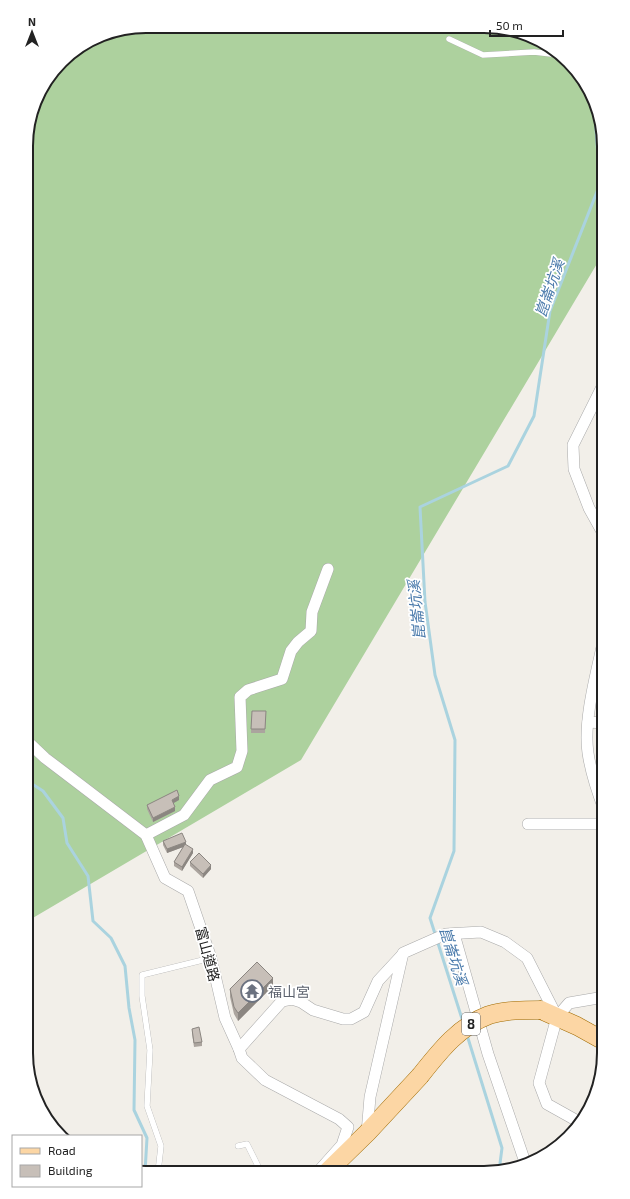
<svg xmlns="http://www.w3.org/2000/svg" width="630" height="1199" viewBox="0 0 630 1199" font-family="'Exo 2','Noto Sans TC',sans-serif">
  <rect width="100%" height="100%" fill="#f2efe9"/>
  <!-- forest -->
  <path fill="#add19e" d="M146,26L507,28L563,56L598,108L604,146V256L601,257L301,760L26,922L27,130L38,93L67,56L100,35Z"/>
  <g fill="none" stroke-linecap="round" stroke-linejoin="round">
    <!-- stream -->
    <g stroke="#aad3df" stroke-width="3">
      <path d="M26,780L43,791L63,818L67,843L88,876L93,921L111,938L125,966L129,1008L135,1040L134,1110L147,1138L145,1172"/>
      <path d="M463,1022L430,918L454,851L455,740L435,675L425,602L420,507L508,466L534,416L550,311L600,184L594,102"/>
      <path d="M467,1035L502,1148L499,1171"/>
    </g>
    <!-- lane casing -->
    <g stroke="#a9a9a9" stroke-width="6">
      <g id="lane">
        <path d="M449,39L483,55L534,52L551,54L555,52"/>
        <path d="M238,1146L247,1144L261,1172"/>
        <path d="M158,1172L161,1146L147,1106L150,1050L142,996V975L211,958"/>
      </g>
    </g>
    <!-- street casing -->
    <g stroke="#a9a9a9" stroke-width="12">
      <g id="street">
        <path d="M604,535L589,508L574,469L573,445L604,383"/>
        <path d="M588,722L604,723"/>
        <path d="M26,740L45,758L146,835L165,878L188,891L211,958L225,1018L239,1049L242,1058L265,1080L339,1119L348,1127L342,1145L317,1173"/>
        <path d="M604,809C597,791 591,773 588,753C583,720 597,671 604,638"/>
        <path d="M528,824H604"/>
        <path d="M146,835L184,815L210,780L237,767L242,751L240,697L248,690L282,679L291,651L298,642L311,631L312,612L328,569"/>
        <path d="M454,934L488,1054L526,1165"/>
        <path d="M239,1049L282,1001L292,999L301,1002L313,1010L343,1019H351L364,1012L378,981L403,954"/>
        <path d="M581,1123L547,1104L539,1083L557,1017L569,1003L604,997"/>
        <path d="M367,1133L370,1097L403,953L446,934L481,932L505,942L527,958L557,1017"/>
      </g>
    </g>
    <!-- primary casing -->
    <g stroke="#a06b00" stroke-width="19">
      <g id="primary">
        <path d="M541,1010L577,1026L604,1041"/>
        <path d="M326,1173L367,1133L420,1076"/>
      </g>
    </g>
    <!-- lane -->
    <use href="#lane" stroke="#fff" stroke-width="5.5"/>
    <!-- street -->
    <use href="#street" stroke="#fff" stroke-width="11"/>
    <!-- primary -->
    <use href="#primary" stroke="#fcd6a4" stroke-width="18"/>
    <!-- primary-bridge casing -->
    <g stroke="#a06b00" stroke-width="19" stroke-linecap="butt">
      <path id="primary-bridge" d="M420,1076C439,1052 459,1026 489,1015C505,1010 524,1010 541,1010"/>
    </g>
    <!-- primary-bridge -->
    <use href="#primary-bridge" stroke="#fcd6a4" stroke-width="18"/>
  </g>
  <!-- wall -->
  <g fill="#aba49e">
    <path d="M252,711H266L265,733H251Z"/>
    <path d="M179,800L173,803L175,811L153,822L147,809V805Z"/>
    <path d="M163,841L186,845L193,853L182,871L174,866V862L183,847L167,853L163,845Z"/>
    <path d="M190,862L211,869L203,878L190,866Z"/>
    <path d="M273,986L238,1021L234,1014L230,997V989Z"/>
    <path d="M192,1029L202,1042V1046L194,1047L192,1033Z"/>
  </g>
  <!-- shaded-wall -->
  <g fill="#8b8681">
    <path d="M179,796V800L172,804V800Z"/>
    <path d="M175,807V811L153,822V818Z"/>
    <path d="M186,842V846L167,853V849Z"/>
    <path d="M193,849V853L182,871V867Z"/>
    <path d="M211,865V869L203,878V874Z"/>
    <path d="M273,978V986L238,1021V1013Z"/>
  </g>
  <!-- building -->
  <g fill="#c7bfb8" stroke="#8b8681">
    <path d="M252,711H266L265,729H251Z"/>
    <path d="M177,790L179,796L172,800L175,807L153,818L147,805Z"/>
    <path d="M182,833L186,842L167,849L163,841Z"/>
    <path d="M185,844L193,849L182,867L174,862Z"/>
    <path d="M199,853L211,865L203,874L190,862Z"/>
    <path d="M257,962L273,978L238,1013L234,1007L230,989Z"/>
    <path d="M199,1027L202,1042L194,1043L192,1029Z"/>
  </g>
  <!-- icons -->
  <defs>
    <g id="temple-ring" transform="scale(1.15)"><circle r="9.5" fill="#fff" stroke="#6b7280" stroke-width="1.5"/><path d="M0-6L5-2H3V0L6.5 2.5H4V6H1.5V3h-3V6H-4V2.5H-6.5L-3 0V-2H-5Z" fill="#6b7280"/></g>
  </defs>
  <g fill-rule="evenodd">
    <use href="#temple-ring" x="252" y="991"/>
  </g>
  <g text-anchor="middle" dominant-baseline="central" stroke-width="3.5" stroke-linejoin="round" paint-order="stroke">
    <!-- shield labels -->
    <rect fill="#fff" stroke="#646464" stroke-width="1" x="462" y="1013" width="18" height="22" rx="3"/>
    <g font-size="13" font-weight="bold" fill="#222">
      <text x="471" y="1024">8</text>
    </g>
    <!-- street labels -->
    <g font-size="14" fill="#222" stroke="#fff">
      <text transform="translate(208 954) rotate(75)">富山道路</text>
    </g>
    <!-- worship labels -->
    <g font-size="14" fill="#5b616d" stroke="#fff" text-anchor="start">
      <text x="268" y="991">福山宮</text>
    </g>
    <!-- water labels -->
    <g font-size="15" font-style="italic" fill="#4a7aab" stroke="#fff">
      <text transform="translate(549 288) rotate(-71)">崑崙坑溪</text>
      <text transform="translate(416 610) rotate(-96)">崑崙坑溪</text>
      <text transform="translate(454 956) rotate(73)">崑崙坑溪</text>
    </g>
  </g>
  <!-- crop -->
  <path d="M0 0H630V1199H0ZM146 33H484A113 113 0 0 1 597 146V1053A113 113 0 0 1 484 1166H146A113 113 0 0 1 33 1053V146A113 113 0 0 1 146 33Z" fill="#fff" fill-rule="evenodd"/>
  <path fill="none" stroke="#222" stroke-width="2" d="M146 33H484A113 113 0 0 1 597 146V1053A113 113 0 0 1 484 1166H146A113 113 0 0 1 33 1053V146A113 113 0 0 1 146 33Z"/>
  <!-- legend -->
  <rect x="12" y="1135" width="130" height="52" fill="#ffffff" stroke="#a7a7a7"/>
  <rect x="20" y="1148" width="20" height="6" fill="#fcd6a4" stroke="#a7a7a7"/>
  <text x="48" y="1155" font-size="12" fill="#222222">Road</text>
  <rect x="20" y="1165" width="20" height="12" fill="#c7bfb8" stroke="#a7a7a7"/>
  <text x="48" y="1175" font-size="12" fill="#222222">Building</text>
  <!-- north arrow -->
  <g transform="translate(32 32)" stroke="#ffffff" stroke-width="3" paint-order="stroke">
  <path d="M0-3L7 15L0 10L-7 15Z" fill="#222222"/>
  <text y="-6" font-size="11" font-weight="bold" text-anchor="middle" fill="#222222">N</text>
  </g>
  <!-- scale -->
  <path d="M490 30v6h73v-6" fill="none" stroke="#222222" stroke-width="2"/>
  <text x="496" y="30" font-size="12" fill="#222222" stroke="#ffffff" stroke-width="3" paint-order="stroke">50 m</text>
</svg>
